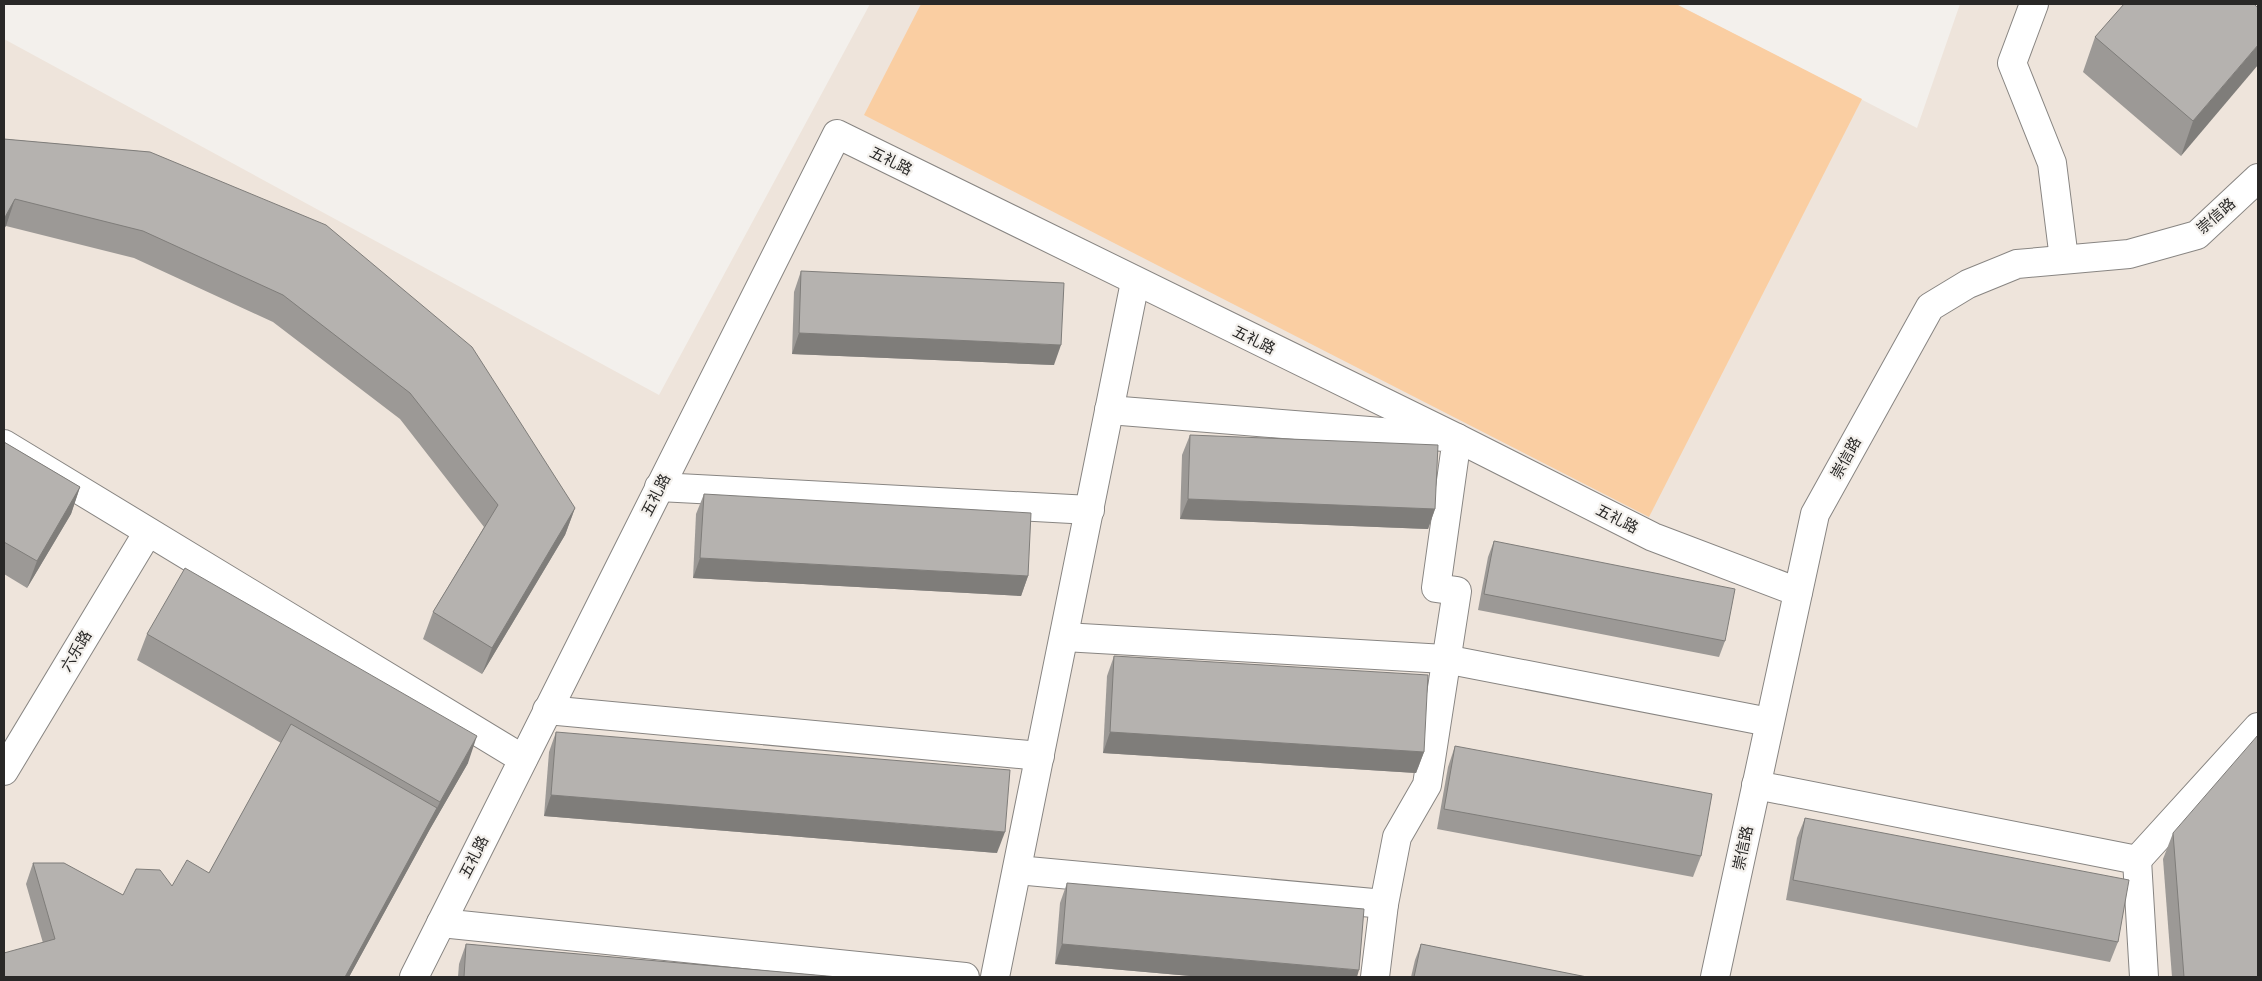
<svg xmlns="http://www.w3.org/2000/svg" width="2262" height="981" viewBox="0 0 2262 981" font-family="Figtree,'Noto Sans SC',sans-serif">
  <rect width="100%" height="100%" fill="#f3f0ec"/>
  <!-- built -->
  <path fill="#eee4db" d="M870,4H1676L1917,128L1960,4H2258V977H4V39L659,395Z"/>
  <!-- green -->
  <path fill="#facea2" d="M921,4H1676L1862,99L1649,517L864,115Z"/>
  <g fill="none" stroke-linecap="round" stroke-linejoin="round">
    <!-- minor casing -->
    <g stroke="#888582" stroke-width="30">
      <g id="minor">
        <path d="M2034,4L2012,63L2052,163L2064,259"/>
        <path d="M1109,410L1457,438L1436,588L1457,591L1427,785L1397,837L1384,904L1375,977"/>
        <path d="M4,444L523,759"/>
        <path d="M659,487L1090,510"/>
        <path d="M1064,637L1445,659L1769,722"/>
        <path d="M547,710L1040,756"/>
        <path d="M4,771L148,532"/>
        <path d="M1756,785L2137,860L2144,977"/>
        <path d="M2137,860L2258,727"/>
        <path d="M1017,870L1384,904"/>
        <path d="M441,923L965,977"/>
        <path d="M414,977L837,134L1457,438L1653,537L1798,592"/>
        <path d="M995,977L1135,282"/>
        <path d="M1715,977L1815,514L1930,307L1968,284L2017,264L2129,254L2197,235L2258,178"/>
      </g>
    </g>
    <!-- minor -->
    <use href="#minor" stroke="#fff" stroke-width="28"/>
  </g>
  <!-- wall -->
  <g fill="#9c9996">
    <path d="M2254,4L2181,156L2083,72L2095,37Z"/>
    <path d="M4,139L150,152L575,508L565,535L482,674L423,639L433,612L484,527L400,419L273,322L134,258L6,226Z"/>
    <path d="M801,271L1054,365L792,354L794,292Z"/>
    <path d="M1190,435L1435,509L1428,529L1180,519L1182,455Z"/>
    <path d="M4,442L80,487L71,514L27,588L4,574Z"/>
    <path d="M704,494L1028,576L1021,596L693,578L696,514Z"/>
    <path d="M1494,541L1725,641L1719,657L1478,610L1488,557Z"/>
    <path d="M147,634L468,763L430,829L349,977H4L43,943L26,884L33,863L123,895L172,886L209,873L281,743L137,660Z"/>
    <path d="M1114,656L1424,752L1416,773L1103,753L1107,676Z"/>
    <path d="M556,732L997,853L544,816L549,752Z"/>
    <path d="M1455,746L1701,856L1693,877L1437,829L1448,767Z"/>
    <path d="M1805,818L2118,942L2110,962L1786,900L1797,838Z"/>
    <path d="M2173,833L2258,977H2172L2163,859Z"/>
    <path d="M1067,883L1357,977H1202L1055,964L1060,903Z"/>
    <path d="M466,944L838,977H458L459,964Z"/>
    <path d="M1421,944L1587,977H1411L1415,960Z"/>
  </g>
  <!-- shaded-wall -->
  <g fill="#7f7d7a">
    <path d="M2258,45V65L2181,156L2193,121Z"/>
    <path d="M15,199L6,226L4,229V219Z"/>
    <path d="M799,333L1061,345L1054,365L792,354Z"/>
    <path d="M80,487L71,514L27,588L37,561Z"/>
    <path d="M1188,499L1435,509L1428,529L1180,519Z"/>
    <path d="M575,508L565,535L482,674L492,648Z"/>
    <path d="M700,558L1028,576L1021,596L693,578Z"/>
    <path d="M1110,732L1424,752L1416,773L1103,753Z"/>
    <path d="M477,736L468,763L430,829L349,977H345L437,808L440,802Z"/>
    <path d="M551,795L1005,832L997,853L544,816Z"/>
    <path d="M1062,944L1359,970L1357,977H1202L1055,964Z"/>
  </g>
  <!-- building -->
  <g fill="#b5b2af" stroke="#7f7d7a">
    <path d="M2124,4H2254L2258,8V45L2193,121L2095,37Z"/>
    <path d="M4,139L150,152L326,225L472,347L575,508L492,648L433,612L498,505L410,393L283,295L143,231L15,199L4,219Z"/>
    <path d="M801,271L1064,283L1061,345L799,333Z"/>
    <path d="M1190,435L1438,445L1435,509L1188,499Z"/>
    <path d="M4,442L80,487L37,561L4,542Z"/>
    <path d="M704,494L1031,513L1028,576L700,558Z"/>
    <path d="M1494,541L1735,589L1725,641L1484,594Z"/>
    <path d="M185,568L477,736L440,802L147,634Z"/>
    <path d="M1114,656L1428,675L1424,752L1110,732Z"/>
    <path d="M291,724L437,808L345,977H4V953L55,939L33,863H64L123,895L136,869L160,870L172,886L187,860L209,873Z"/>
    <path d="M556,732L1010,770L1005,832L551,795Z"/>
    <path d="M2258,735V977H2184L2173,833Z"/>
    <path d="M1455,746L1712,794L1701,856L1444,809Z"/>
    <path d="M1805,818L2129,880L2118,942L1793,880Z"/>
    <path d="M1067,883L1364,909L1359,970L1062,944Z"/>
    <path d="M466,944L838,977H464Z"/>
    <path d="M1421,944L1587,977H1414Z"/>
  </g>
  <g text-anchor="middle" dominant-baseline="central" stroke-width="4.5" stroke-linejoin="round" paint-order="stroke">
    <!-- street labels -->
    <g font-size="15" fill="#292827" stroke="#f3f0ec">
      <text transform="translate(891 161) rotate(26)">五礼路</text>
      <text transform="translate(2216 216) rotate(-41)">崇信路</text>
      <text transform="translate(1254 340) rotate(26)">五礼路</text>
      <text transform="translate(1846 458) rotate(-61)">崇信路</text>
      <text transform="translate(656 495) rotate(-63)">五礼路</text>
      <text transform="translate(1617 519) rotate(27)">五礼路</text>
      <text transform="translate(76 651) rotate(-59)">六乐路</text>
      <text transform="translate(1743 848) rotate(-78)">崇信路</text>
      <text transform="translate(474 857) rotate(-63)">五礼路</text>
    </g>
  </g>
  <!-- border -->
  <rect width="2262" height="981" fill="none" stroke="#292827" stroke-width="10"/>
</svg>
